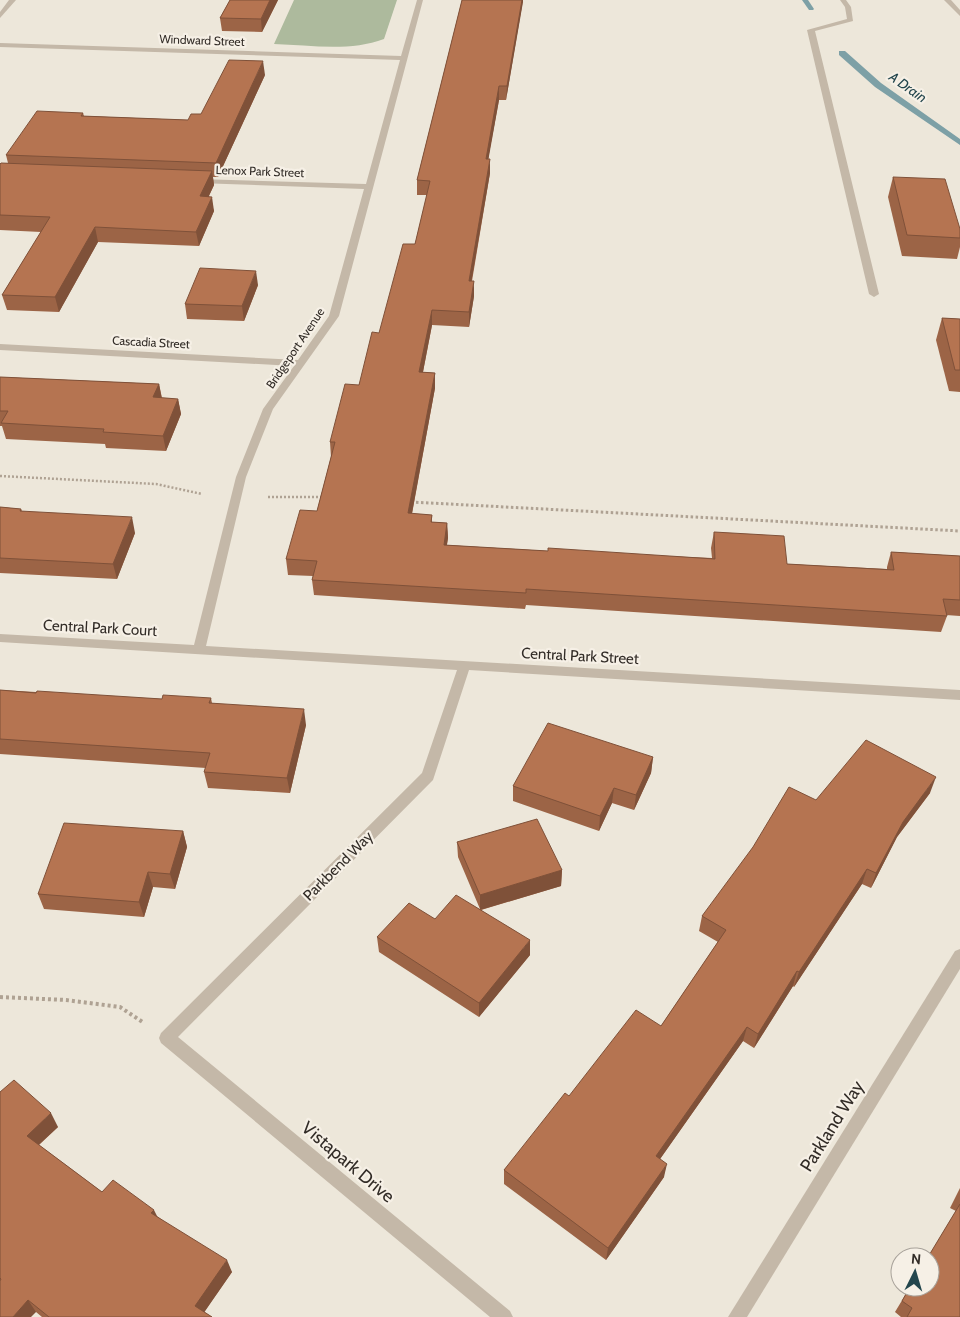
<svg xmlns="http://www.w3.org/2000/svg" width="960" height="1317" viewBox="0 0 960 1317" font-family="Cabin,sans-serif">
  <rect width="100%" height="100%" fill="#ede7da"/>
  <!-- green -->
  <path fill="#adba9d" d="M294,0H397L384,39C350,52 310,45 274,44Z"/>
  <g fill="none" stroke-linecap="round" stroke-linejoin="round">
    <!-- stream -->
    <g fill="#7da0a6" fill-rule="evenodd">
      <path d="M802,0H808L814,9L813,10H809Z"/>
      <path d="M839,51H845L881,83L960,139V145L875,87L839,55Z"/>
    </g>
    <!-- path-far2 -->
    <g stroke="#afa293" stroke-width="2.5" stroke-dasharray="2 2" stroke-linecap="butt">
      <path d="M0,476L156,484L202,494"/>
      <path d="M268,497H325"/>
    </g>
    <!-- path-far1 -->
    <path stroke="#afa293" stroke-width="3" stroke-dasharray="2.5 2.5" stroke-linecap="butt" d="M411,502L960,531"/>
    <!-- path -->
    <path stroke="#afa293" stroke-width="4" stroke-dasharray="3 3" stroke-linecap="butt" d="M0,997L66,1000L120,1007L144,1023"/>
    <!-- lane -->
    <g fill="#c4b8a8" fill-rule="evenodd">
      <path d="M840,0H846L851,7L853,21L815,31L879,294L874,297L869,294L807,30L847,19L845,7Z"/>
      <path d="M944,0H951L960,10V16Z"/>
    </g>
    <!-- street -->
    <g fill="#c4b8a8" fill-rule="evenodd">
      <path d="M9,0H16L0,18V12Z"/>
      <path d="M417,0H423L339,316L273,409L246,477L206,646L960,690V700L469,670L433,780L178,1037L510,1311L513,1317H490L161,1043L159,1038L161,1033L422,773L457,670L0,642V634L194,645L236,477L263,409L294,366L0,350V344L298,360L329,316L364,189L197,183L193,181L197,179L366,184L400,60L0,47V43L401,56Z"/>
      <path d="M960,949V969L747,1317H728L955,951Z"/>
    </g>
  </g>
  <!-- wall -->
  <g fill="#9c6446">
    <path d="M230,0H278L262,32L222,31L220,18Z"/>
    <path d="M462,0H523L506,100H499L488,159L490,173L472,281L474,296L469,327L432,325L423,372L435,373V388L412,514L432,515V522L447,523L448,538L447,545L548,551L712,558L711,548L714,532L787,564L887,569V567L891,552L960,556V616L946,615L947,616L941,632L526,605L525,609L314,595L312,580L313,576L288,575L286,559L317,511L331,457L330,442L359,385L415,244L427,195H417V180Z"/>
    <path d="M265,75L218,177H213L214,185L209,196L214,211L199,246L98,242L59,312L7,310L2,295L41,232L0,230V164L8,163L6,155L83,113L84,116L188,120L201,114Z"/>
    <path d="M893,177L960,229V247L957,259L902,256L888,197Z"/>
    <path d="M258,285L244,321L187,319L185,304Z"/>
    <path d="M942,318L960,319V392L949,391L936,340Z"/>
    <path d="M0,377L159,384L162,398L178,399L181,414L166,451L106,448L105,444L6,439L2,426H0Z"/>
    <path d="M0,507L21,509L22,511L135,533L117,579L0,573Z"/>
    <path d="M0,690L162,699L211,698L212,703L306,725L290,793L208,788L204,772L206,768L0,754Z"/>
    <path d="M653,757L651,773L634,810L612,803L599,831L513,801V786Z"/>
    <path d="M930,793L897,837L871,888L862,884L794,987L793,986L754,1048L743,1041L660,1159L664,1177L606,1260L504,1184V1170L569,1096L661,1026L718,942L699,931L702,916L816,800Z"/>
    <path d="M183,831L187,847L175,889L153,887L144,917L44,909L38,894Z"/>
    <path d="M457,842L562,870L561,886L481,910L530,955L479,1017L379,952L377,937L435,919L480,909L458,857Z"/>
    <path d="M0,1092L58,1127L39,1145L102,1192L158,1217L232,1272L204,1312L212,1317H42L36,1312L0,1317Z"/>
    <path d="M960,1188V1317H901L895,1312L956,1211L950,1208Z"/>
  </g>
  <!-- shaded-wall -->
  <g fill="#7f5139">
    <path d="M270,0H278L262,32L261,19Z"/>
    <path d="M522,0H523V2L506,100L507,86Z"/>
    <path d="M263,61L265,75L218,177L216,163Z"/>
    <path d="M499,86V100L486,173V159Z"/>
    <path d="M490,159V173L469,295V281Z"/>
    <path d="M212,171L214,185L202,210L200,196Z"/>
    <path d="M212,197L214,211L199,246L196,232Z"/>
    <path d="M95,227L98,242L59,312L55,297Z"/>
    <path d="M256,271L258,285L244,321L242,306Z"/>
    <path d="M474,281V296L469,327V312Z"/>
    <path d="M432,310V325L420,387L419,372Z"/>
    <path d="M435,373V388L409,529L408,513Z"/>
    <path d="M159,384L162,400L153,397Z"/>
    <path d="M178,399L181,414L166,451L163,436Z"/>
    <path d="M132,517L135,533L117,579L113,564Z"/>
    <path d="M447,523L448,538L444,560V545Z"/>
    <path d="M304,709L306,725L290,793L287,778Z"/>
    <path d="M653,757L651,773L634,810L636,795Z"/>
    <path d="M936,777L930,793L897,837L871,888L876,873L903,822Z"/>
    <path d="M614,788L612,803L599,831L600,816Z"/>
    <path d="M183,831L187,847L175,889L170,874Z"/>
    <path d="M867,869L862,884L794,987L799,972Z"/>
    <path d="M562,870L561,886L480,910V895Z"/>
    <path d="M148,872L153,887L144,917L139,902Z"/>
    <path d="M530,940V955L479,1017V1003Z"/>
    <path d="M797,971L793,986L754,1048L758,1034Z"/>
    <path d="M747,1027L743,1041L653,1169L656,1156Z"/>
    <path d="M51,1113L58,1127L34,1149L27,1136Z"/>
    <path d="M667,1164L664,1177L606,1260L608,1248Z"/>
    <path d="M154,1210L160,1222L151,1213Z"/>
    <path d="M227,1260L232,1272L201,1317L195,1306Z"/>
    <path d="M28,1300L36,1312L31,1317H13Z"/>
  </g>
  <!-- building -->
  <g fill="#b57451" stroke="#7f5139">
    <path d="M230,0H270L261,19L220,18Z"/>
    <path d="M462,0H522L507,86H499L486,159H490L469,281H474L469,312L432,310L419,372L435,373L408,513L432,515L431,522L447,523L444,545L548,551V548L715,559L714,532L784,536L787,564L894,570L891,552L960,556V600L943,599L947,616L526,589V593L312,580L317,561L286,559L300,510L317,511L335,442H330L345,384L359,385L372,332L379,333L403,244H415L430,181L417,180Z"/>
    <path d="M229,60L263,61L216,163L6,155L37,111L83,113L81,116L188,120L191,114H201Z"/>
    <path d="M1,163L212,171L200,196L212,197L196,232L95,227L55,297L2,295L50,217L0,215V164Z"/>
    <path d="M893,177L945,179L960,229V238L907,235Z"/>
    <path d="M200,268L256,271L242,306L185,304Z"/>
    <path d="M942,318L960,319V370H955Z"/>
    <path d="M0,377L159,384L153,397L178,399L163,436L103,432L104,429L1,423L8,411H0Z"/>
    <path d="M0,507L21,509L20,511L132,517L113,564L0,558Z"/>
    <path d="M0,690L36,693L37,691L162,699L163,695L211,698L209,703L304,709L287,778L204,772L210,753L0,739Z"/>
    <path d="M548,723L653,757L636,795L614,788L600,816L513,786Z"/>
    <path d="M866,740L936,777L903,822L876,873L867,869L799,972L797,971L758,1034L747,1027L656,1156L667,1164L608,1248L504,1170L565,1093L569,1096L636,1010L661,1026L726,930L702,916L753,847L789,787L816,800Z"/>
    <path d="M537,819L562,870L480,895L457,842Z"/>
    <path d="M64,823L183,831L170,874L148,872L139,902L38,894Z"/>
    <path d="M456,895L530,940L479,1003L377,937L409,903L435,919Z"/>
    <path d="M14,1080L51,1113L27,1136L102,1192L113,1180L154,1210L151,1213L227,1260L195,1306L212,1317H49L28,1300L13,1317H0V1281L1,1279L0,1278V1092Z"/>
    <path d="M960,1204V1317H907L912,1308L902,1301L910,1287H930V1257H928Z"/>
  </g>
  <g text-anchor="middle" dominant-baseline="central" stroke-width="4.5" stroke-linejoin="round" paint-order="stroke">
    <!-- far-street labels -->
    <g font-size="12" fill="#322c27" stroke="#f6f0e6">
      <text transform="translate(202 40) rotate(2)">Windward Street</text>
      <text transform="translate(260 171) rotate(2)">Lenox Park Street</text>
      <text transform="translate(151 342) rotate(3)">Cascadia Street</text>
      <text transform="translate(295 348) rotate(-56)">Bridgeport Avenue</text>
    </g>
    <!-- far-water labels -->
    <g font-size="14" font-style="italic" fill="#23464d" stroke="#f6f0e6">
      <text transform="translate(908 87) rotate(35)">A Drain</text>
    </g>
    <!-- street labels -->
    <g font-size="15" fill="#322c27" stroke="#f6f0e6">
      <text transform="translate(100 628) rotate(3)">Central Park Court</text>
      <text transform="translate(580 656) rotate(3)">Central Park Street</text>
      <text transform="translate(338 866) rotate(-45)">Parkbend Way</text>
    </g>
    <!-- near-street labels -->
    <g font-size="18" fill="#322c27" stroke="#f6f0e6">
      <text transform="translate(832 1126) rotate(-58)">Parkland Way</text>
      <text transform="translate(348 1162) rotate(40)">Vistapark Drive</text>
    </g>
  </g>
  <!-- north arrow -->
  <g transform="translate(915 1272) rotate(5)"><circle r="24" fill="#f6f0e6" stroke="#a8a29a"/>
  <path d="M0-4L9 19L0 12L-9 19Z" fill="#23464d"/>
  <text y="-8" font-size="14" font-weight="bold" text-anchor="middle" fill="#322c27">N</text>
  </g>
</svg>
